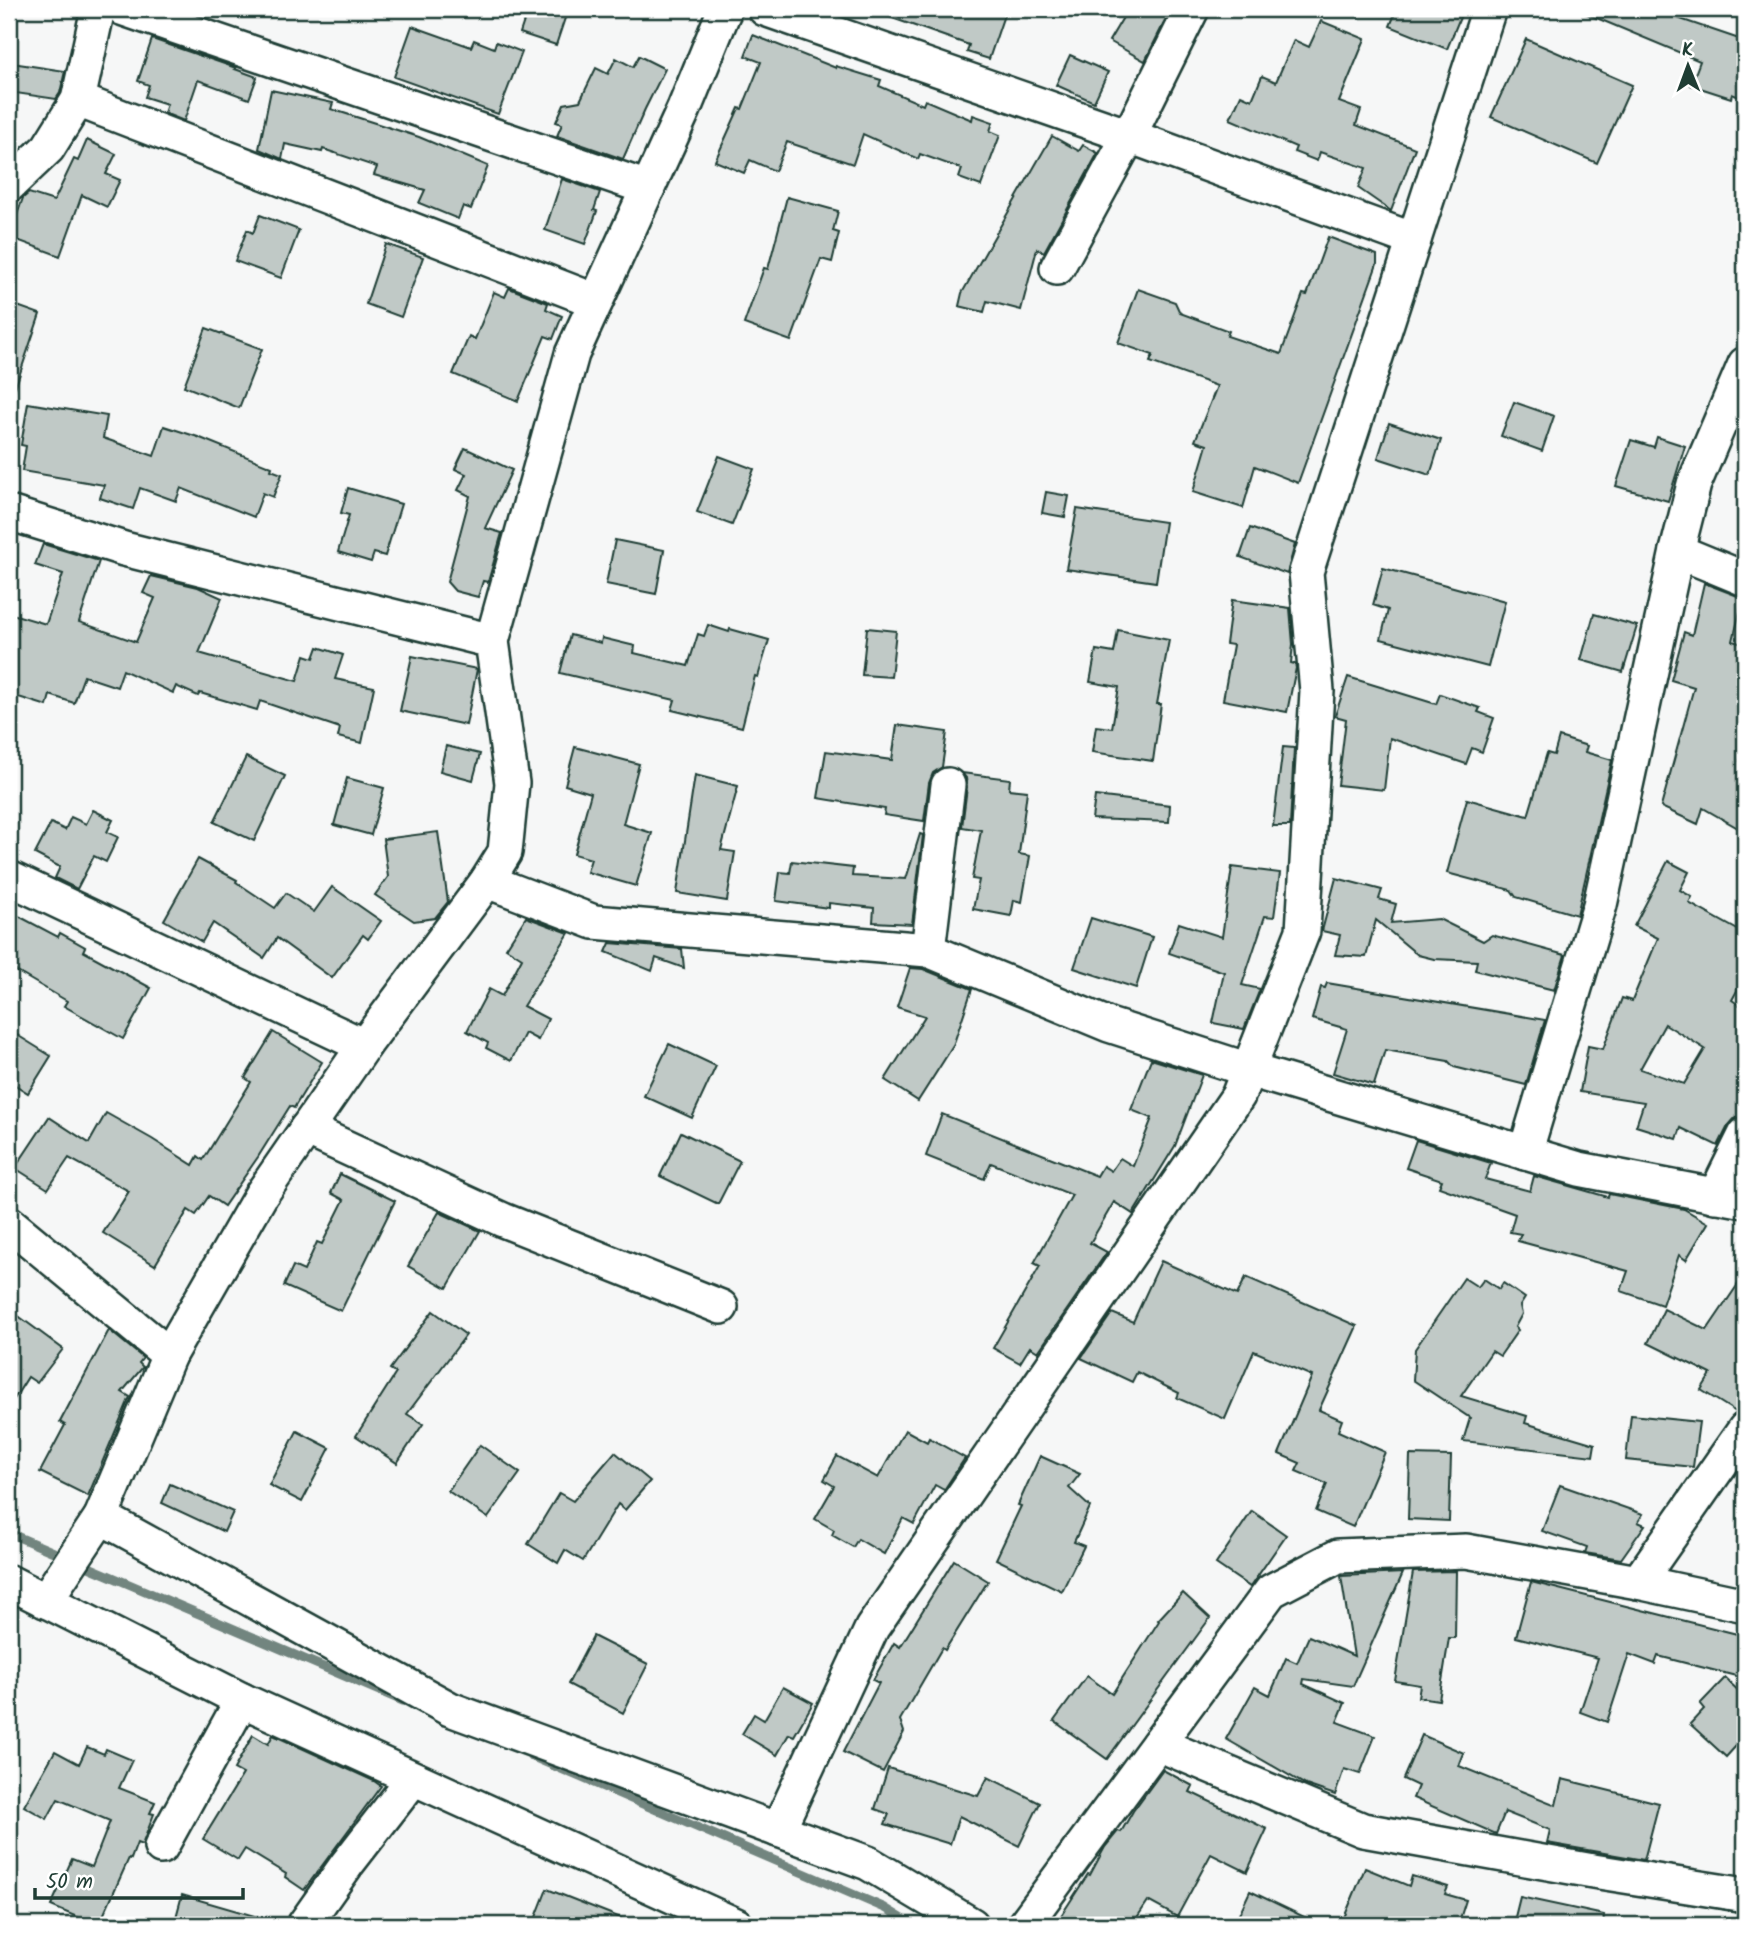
<svg xmlns="http://www.w3.org/2000/svg" width="1754" height="1934" viewBox="0 0 1754 1934" font-family="Kalam,sans-serif">
  <rect width="100%" height="100%" fill="#f6f7f7"/>
  <filter id="ink" filterUnits="userSpaceOnUse"><feTurbulence type="fractalNoise" baseFrequency=".0143" numOctaves="2"/><feDisplacementMap in="SourceGraphic" scale="14" xChannelSelector="R" yChannelSelector="G"/><feConvolveMatrix kernelMatrix="1 2 1 2 8 2 1 2 1" color-interpolation-filters="sRGB"/></filter>
  <g filter="url(#ink)">
    <g fill="none" stroke-linecap="round" stroke-linejoin="round">
      <!-- stream -->
      <g stroke="#72857f" stroke-width="9">
        <path d="M9,1533L403,1701"/>
        <path d="M531,1756L885,1908L913,1925"/>
      </g>
    </g>
    <!-- building -->
    <g fill="#c0c9c6" stroke="#1f3d34" stroke-width="2" fill-rule="evenodd">
      <path d="M528,9H568L556,45L520,33Z"/>
      <path d="M875,9H1006L989,59L967,52L969,45L875,12Z"/>
      <path d="M1128,9H1171L1145,61L1109,41Z"/>
      <path d="M1397,9H1446L1461,15L1447,49L1390,26Z"/>
      <path d="M1575,9H1651L1745,41V99L1732,94L1731,98L1691,85L1700,61Z"/>
      <path d="M1321,21L1365,39L1339,102L1361,110L1356,125L1415,148L1391,211L1358,188L1366,168L1320,152L1317,161L1294,152L1296,147L1230,119L1241,95L1252,100L1262,76L1276,82L1294,40L1309,47Z"/>
      <path d="M412,26L471,47L474,40L494,48L496,42L522,52L498,114L394,77Z"/>
      <path d="M753,35L836,68V66L881,80L879,86L923,105L925,100L972,120L973,115L993,122L990,131L1000,135L981,186L959,178L962,169L920,154L918,159L863,134L853,164L787,142L775,171L750,160L744,173L715,161L739,108L742,109L761,62L745,56Z"/>
      <path d="M152,39L236,68L235,69L257,77L249,99L198,80L184,121L164,113L167,104L145,97L149,85L138,81Z"/>
      <path d="M1526,39L1632,85L1597,163L1491,117Z"/>
      <path d="M1070,55L1108,72L1094,102L1056,85Z"/>
      <path d="M639,56L665,69L645,109L623,159L557,136L562,124L556,122L564,104L580,101L596,68L608,74L616,58L633,67Z"/>
      <path d="M12,63L65,71L60,93L56,99L9,92Z"/>
      <path d="M271,90L333,103L331,109L419,137L488,166L471,209L463,206L458,219L419,203L425,190L374,175L377,167L323,149L322,152L285,144L282,159L259,149Z"/>
      <path d="M1052,136L1079,151L1083,145L1098,153L1044,252L1037,249L1021,310L987,301L984,312L959,306L962,293Z"/>
      <path d="M87,140L116,154L106,174L120,180L107,207L82,195L60,256L9,237L23,198L29,193L54,201L74,159L78,161Z"/>
      <path d="M562,179L600,192L594,210L597,211L585,244L545,230Z"/>
      <path d="M787,197L838,211L833,231L839,233L832,262L821,259L791,341L744,324L764,268L768,269Z"/>
      <path d="M260,215L299,230L281,278L235,261L247,230L253,233Z"/>
      <path d="M1328,237L1377,255V264L1298,483L1255,466L1243,508L1193,492L1207,445L1195,441L1217,386L1150,362L1153,355L1118,343L1138,289L1175,302L1180,313L1229,331L1227,336L1281,354L1303,294L1307,295Z"/>
      <path d="M386,244L423,257L401,317L366,304Z"/>
      <path d="M509,288L548,303L546,309L562,316L553,339L545,336L518,401L453,374L469,336L475,339L494,292L505,297Z"/>
      <path d="M9,303L40,314L13,394L9,393Z"/>
      <path d="M206,328L262,349L239,408L184,386Z"/>
      <path d="M1514,402L1554,416L1542,451L1501,436Z"/>
      <path d="M28,403L107,416L103,438L154,456L164,426L198,437L272,467L271,470L282,474L273,497L263,493L254,517L181,488L176,501L140,488L133,509L100,498L104,485L22,471L26,446L21,445Z"/>
      <path d="M1389,423L1441,440L1430,475L1378,458Z"/>
      <path d="M1657,437L1685,446L1668,501L1616,486L1631,440L1654,447Z"/>
      <path d="M465,448L512,470L485,528L502,533L488,582L483,581L478,597L455,591L447,582L470,496L458,490L466,474L455,469Z"/>
      <path d="M719,456L754,469L732,525L697,512Z"/>
      <path d="M348,488L401,504L385,556L374,553L371,562L338,552L349,515L341,513Z"/>
      <path d="M1046,492L1069,496L1065,517L1042,513Z"/>
      <path d="M1077,509L1165,522L1156,582L1066,569Z"/>
      <path d="M1250,528L1295,544L1287,574L1240,557Z"/>
      <path d="M615,540L664,550L656,594L606,584Z"/>
      <path d="M43,544L99,561L79,622L136,642L155,598L143,593L151,576L198,587L222,598L199,653L297,681L305,655L314,658L318,647L343,655L335,679L374,687L362,743L338,737L340,728L260,701L257,710L200,693L198,696L176,686L173,693L123,670L117,687L84,676L74,703L50,695L47,706L9,694V613L46,624L63,574L35,565Z"/>
      <path d="M1383,568L1505,601L1488,667L1381,639L1388,610L1373,605Z"/>
      <path d="M1704,583L1743,598L1733,641L1745,645V745L1740,761L1745,763V832L1703,808L1698,824L1661,807L1694,687L1671,680L1684,632L1692,635Z"/>
      <path d="M1232,600L1290,608L1293,644L1291,663L1295,664L1296,668L1287,712L1223,700L1233,645L1226,644Z"/>
      <path d="M1594,614L1637,626L1623,672L1581,660Z"/>
      <path d="M708,625L729,632L730,629L769,640L758,677L755,676L742,727L672,710L675,700L560,673L570,635L601,643L602,638L635,646L634,653L688,666L698,634L704,636Z"/>
      <path d="M867,628L896,631L891,677L862,675Z"/>
      <path d="M1118,630L1169,640L1157,704H1161L1153,761L1092,752L1096,726L1112,728L1119,687L1090,682L1096,650L1114,653Z"/>
      <path d="M412,656L477,669L466,725L400,711Z"/>
      <path d="M1348,677L1436,704L1440,694L1480,708L1478,712L1494,718L1482,752L1472,748L1466,764L1390,738L1384,790L1338,785L1346,719L1335,716Z"/>
      <path d="M897,725L947,732L942,767L933,773L929,783L924,821L884,815L885,809L818,798L826,751L892,760Z"/>
      <path d="M1559,737L1587,746L1585,752L1612,760L1577,915L1516,897L1511,890L1447,873L1467,799L1528,816L1547,753L1554,755Z"/>
      <path d="M446,746L480,754L473,780L440,771Z"/>
      <path d="M575,747L639,764L623,824L652,833L636,886L587,872L591,859L574,854L591,793L565,785Z"/>
      <path d="M1283,747L1294,748L1290,826H1273Z"/>
      <path d="M246,757L285,776L254,841L214,822Z"/>
      <path d="M962,773L1010,779L1009,789L1027,791L1019,854L1030,856L1022,902L1014,900L1011,916L973,909L979,880L972,879L981,830L962,827L967,787L966,778Z"/>
      <path d="M695,775L738,786L721,850L735,852L727,901L677,893Z"/>
      <path d="M347,778L384,788L371,835L334,825Z"/>
      <path d="M1095,796L1170,805L1169,822L1092,819Z"/>
      <path d="M93,810L113,820L107,832L118,837L106,862L94,856L77,889L55,878L60,867L35,854L51,823L65,830L71,817L86,824Z"/>
      <path d="M438,832L448,902L435,918L414,921L375,895L388,877L383,839Z"/>
      <path d="M920,834L923,835L912,924L873,922L874,908L829,903V908L776,901L780,872L790,873L792,861L853,868L852,876L906,879Z"/>
      <path d="M198,859L237,880L236,882L275,908L286,893L314,912L332,887L381,921L368,939L363,935L332,978L277,938L264,958L213,923L202,942L164,920Z"/>
      <path d="M1668,861L1689,872L1680,890L1692,897L1689,903L1745,934V976L1732,1000L1745,1009V1114L1744,1116L1734,1119L1728,1126L1718,1146L1681,1128L1677,1139L1636,1126L1644,1102L1580,1092L1588,1046L1603,1049L1622,998L1632,1001L1658,938L1634,926ZM1665,1024L1705,1049L1684,1084L1640,1069Z"/>
      <path d="M1232,867L1280,873L1274,917L1265,916L1242,985L1260,989L1244,1029L1213,1023L1224,972L1169,953L1179,923L1222,937Z"/>
      <path d="M1336,878L1382,890L1379,899L1396,904L1391,923L1439,919L1483,941L1492,935L1565,955L1554,990L1475,970L1477,961L1434,959L1418,955L1376,920L1366,957L1335,955L1340,935L1322,931Z"/>
      <path d="M9,911L58,937L60,933L85,947L83,951L151,988L123,1039L64,1006L67,1001L9,967Z"/>
      <path d="M526,917L569,933L523,1006L548,1019L538,1040L525,1033L511,1061L486,1048L488,1043L467,1031L489,989L502,996L522,958L506,948Z"/>
      <path d="M1091,918L1152,937L1136,988L1074,968Z"/>
      <path d="M610,943L682,949L684,968L656,958L652,971L606,952Z"/>
      <path d="M910,968L923,969L972,989L953,1046L918,1101L885,1080L925,1016L897,1007Z"/>
      <path d="M1327,983L1545,1020L1526,1085L1454,1067L1448,1061L1385,1050L1374,1085L1333,1073L1347,1029L1312,1019L1321,987L1325,988Z"/>
      <path d="M9,1030L51,1056L28,1093L9,1081Z"/>
      <path d="M273,1032L322,1062L294,1108L290,1106L258,1157L224,1206L209,1196L196,1215L188,1210L155,1265L103,1233L129,1191L69,1158L48,1189L15,1168L49,1117L89,1143L106,1113L152,1139L193,1165L198,1156L203,1160L251,1082L245,1078Z"/>
      <path d="M669,1044L716,1066L692,1118L644,1096Z"/>
      <path d="M1151,1059L1202,1075L1175,1146L1133,1214L1114,1202L1090,1243L1107,1252L1038,1352L1030,1347L1020,1363L993,1348L1040,1266L1034,1263L1072,1195L991,1163L984,1179L926,1156L942,1114L1097,1176L1103,1166L1111,1171L1120,1158L1133,1166L1152,1118L1131,1110Z"/>
      <path d="M681,1132L740,1161L718,1204L660,1176Z"/>
      <path d="M1416,1140L1491,1163L1485,1179L1530,1191L1534,1176L1608,1197L1609,1194L1684,1209L1708,1223L1686,1260L1679,1255L1662,1305L1621,1291L1628,1271L1518,1241L1521,1234L1510,1232L1515,1214L1439,1187L1442,1180L1406,1168Z"/>
      <path d="M340,1174L395,1201L341,1311L284,1286L293,1266L304,1271L317,1242L322,1244L344,1200L331,1193Z"/>
      <path d="M439,1212L480,1231L447,1288L408,1266Z"/>
      <path d="M1161,1261L1237,1295L1246,1277L1357,1326L1319,1410L1342,1420L1338,1431L1385,1452L1353,1527L1316,1511L1327,1484L1296,1471L1300,1463L1279,1454L1312,1376L1254,1351L1225,1419L1177,1398L1179,1393L1137,1372L1132,1382L1081,1358L1112,1313L1133,1322Z"/>
      <path d="M1745,1274V1410L1736,1412L1701,1390L1711,1374L1648,1343L1664,1309L1707,1330Z"/>
      <path d="M1464,1278L1478,1287L1484,1279L1499,1289L1503,1283L1525,1298L1520,1306L1522,1314L1515,1327L1518,1330L1500,1356L1492,1351L1461,1396L1527,1416L1525,1423L1595,1444L1593,1456L1463,1441L1470,1418L1413,1380L1415,1349Z"/>
      <path d="M9,1309L63,1349L37,1383L28,1377L9,1407Z"/>
      <path d="M433,1311L466,1335L407,1414L423,1424L397,1463L356,1436L396,1373L390,1369Z"/>
      <path d="M109,1330L143,1358L139,1363L143,1367L122,1392L130,1397L88,1496L40,1472L65,1425L60,1422Z"/>
      <path d="M1631,1415L1699,1422L1693,1467L1626,1460Z"/>
      <path d="M905,1430L927,1442L929,1438L965,1458L944,1490L935,1485L914,1524L903,1518L884,1554L858,1539L853,1547L832,1535L834,1530L815,1519L834,1486L824,1480L837,1456L878,1478Z"/>
      <path d="M297,1431L330,1448L302,1502L269,1485Z"/>
      <path d="M480,1445L520,1473L488,1518L448,1491Z"/>
      <path d="M615,1452L650,1481L625,1510L618,1504L583,1561L565,1550L558,1563L528,1544L559,1493L573,1501Z"/>
      <path d="M1410,1455L1451,1456L1449,1521L1408,1519Z"/>
      <path d="M1040,1456L1080,1474L1069,1488L1090,1507L1074,1542L1084,1546L1062,1591L996,1559L1021,1506L1018,1505Z"/>
      <path d="M170,1484L233,1512L224,1532L162,1503Z"/>
      <path d="M1560,1485L1643,1514L1638,1522L1645,1525L1621,1559L1585,1553L1587,1547L1542,1531Z"/>
      <path d="M1252,1511L1286,1535L1250,1587L1216,1564Z"/>
      <path d="M954,1560L988,1581L945,1650L942,1648L900,1720L904,1732L883,1772L843,1752L879,1683L873,1680L894,1643L900,1647Z"/>
      <path d="M1456,1571L1455,1638H1449L1439,1700L1418,1697L1420,1685L1395,1681L1413,1572Z"/>
      <path d="M1403,1573L1353,1686L1304,1679L1303,1684L1345,1703L1337,1722L1375,1736L1360,1774L1344,1769L1335,1795L1306,1785L1226,1739L1255,1687L1270,1695L1286,1658L1297,1663L1309,1636L1354,1656L1341,1576Z"/>
      <path d="M1531,1582L1745,1636L1736,1676L1658,1656L1655,1664L1629,1654L1607,1722L1580,1712L1598,1658L1516,1637Z"/>
      <path d="M1183,1593L1210,1618L1107,1759L1054,1721L1087,1676L1112,1694L1159,1621L1158,1620Z"/>
      <path d="M593,1636L648,1664L623,1713L568,1684Z"/>
      <path d="M1725,1678L1745,1697V1736L1726,1757L1690,1724L1704,1709L1700,1704Z"/>
      <path d="M783,1687L813,1703L794,1736L789,1734L777,1755L742,1734L754,1714L764,1720Z"/>
      <path d="M253,1735L268,1744L273,1735L374,1781L381,1786L304,1890L285,1877L286,1874L245,1849L238,1860L203,1839L243,1774L234,1769Z"/>
      <path d="M1422,1735L1464,1753L1459,1766L1556,1805L1562,1779L1659,1803L1644,1860L1547,1843L1550,1830L1505,1812L1496,1834L1413,1798L1418,1786L1403,1779Z"/>
      <path d="M87,1747L104,1754L106,1749L132,1760L119,1788L155,1802L150,1813L154,1814L142,1845L137,1843L131,1859L129,1858L99,1925H96L51,1906L72,1859L92,1867L110,1821L58,1799L47,1819L24,1806L55,1751L79,1764Z"/>
      <path d="M888,1768L978,1796L988,1777L1040,1803L1019,1846L959,1816L950,1844L885,1824L889,1814L875,1809Z"/>
      <path d="M1163,1770L1193,1786L1190,1792L1267,1829L1247,1872L1211,1854L1177,1917L1148,1901L1132,1925H1055L1088,1874L1090,1875L1105,1847L1118,1831L1121,1832L1133,1811Z"/>
      <path d="M1365,1868L1409,1886L1412,1876L1448,1887L1445,1894L1466,1900L1458,1925H1356L1343,1920Z"/>
      <path d="M547,1889L636,1924V1925H533Z"/>
      <path d="M1250,1891L1321,1925H1234Z"/>
      <path d="M182,1895L265,1919L264,1925H174Z"/>
      <path d="M1520,1897L1604,1915L1603,1925H1513Z"/>
    </g>
    <g fill="none" stroke-linecap="round" stroke-linejoin="round">
      <!-- minor casing -->
      <g stroke="#1f3d34" stroke-width="38">
        <g id="minor">
          <path d="M124,9L648,188"/>
          <path d="M765,9L1129,136L1414,240"/>
          <path d="M78,100L596,301"/>
          <path d="M9,185L48,148L78,100L98,9"/>
          <path d="M1057,268L1129,136L1192,9"/>
          <path d="M9,513L124,549L492,641"/>
          <path d="M1677,551L1745,579"/>
          <path d="M9,878L364,1046"/>
          <path d="M487,881L594,922L928,950L1109,1025L1249,1070L1579,1169L1745,1201"/>
          <path d="M928,950L948,785"/>
          <path d="M306,1129L503,1220L721,1307"/>
          <path d="M1525,1153L1600,905L1677,551L1694,484L1745,364"/>
          <path d="M1715,1196L1745,1135"/>
          <path d="M9,1223L169,1355"/>
          <path d="M101,1517L450,1709L868,1863L972,1925"/>
          <path d="M9,1582L242,1700L736,1925"/>
          <path d="M1638,1582L1745,1429"/>
          <path d="M45,1601L101,1517L169,1355L261,1195L364,1046L487,881L505,852L512,783L492,641L572,354L684,109L725,9"/>
          <path d="M1158,1744L1363,1830L1593,1871L1745,1895"/>
          <path d="M778,1830L872,1628L1238,1096L1303,931L1317,691L1306,572L1489,9"/>
          <path d="M161,1847L242,1700"/>
          <path d="M304,1925L347,1864L413,1779"/>
          <path d="M1024,1925L1271,1591L1338,1556L1466,1551L1638,1582L1745,1605"/>
        </g>
      </g>
      <!-- minor -->
      <use href="#minor" stroke="#fff" stroke-width="33"/>
    </g>
  </g>
  <!-- margin -->
  <rect width="1754" height="1934" fill="none" stroke="#fff" stroke-width="35"/>
  <rect x="18" y="18" width="1719" height="1899" fill="none" stroke="#1f3d34" stroke-width="2.5" filter="url(#ink)"/>
  <!-- north arrow -->
  <g transform="translate(1688 66) rotate(359)" stroke="#ffffff" stroke-width="5" paint-order="stroke">
  <path d="M0-5L12 26L0 18L-12 26Z" fill="#1f3d34"/>
  <text y="-10" font-size="19" font-weight="bold" text-anchor="middle" fill="#1f3d34">K</text>
  </g>
  <!-- scale -->
  <path d="M35 1888v10h208v-10" fill="none" stroke="#1f3d34" stroke-width="3.5"/>
  <text x="46" y="1888" font-size="21" fill="#1f3d34" stroke="#ffffff" stroke-width="5" paint-order="stroke">50 m</text>
</svg>
